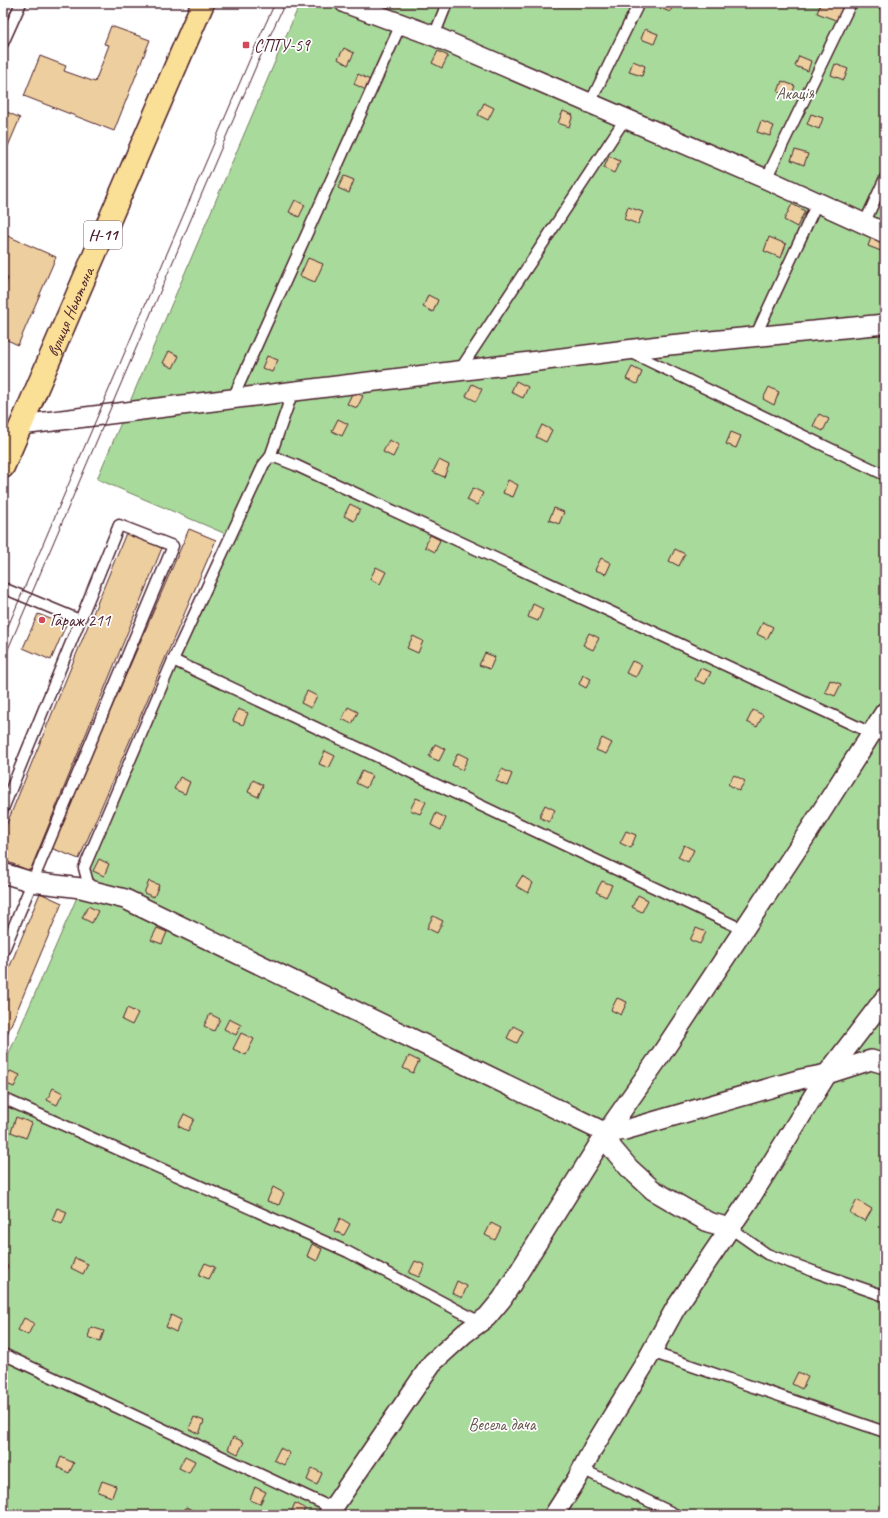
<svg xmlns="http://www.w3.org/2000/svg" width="888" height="1518" viewBox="0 0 888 1518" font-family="Caveat,sans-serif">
  <rect width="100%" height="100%" fill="#fff"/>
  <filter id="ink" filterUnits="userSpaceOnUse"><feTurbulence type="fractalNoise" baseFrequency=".025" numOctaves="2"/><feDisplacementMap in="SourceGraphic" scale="8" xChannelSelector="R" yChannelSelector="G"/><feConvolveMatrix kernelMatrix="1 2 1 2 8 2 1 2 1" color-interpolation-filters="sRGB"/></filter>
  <g filter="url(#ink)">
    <!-- green -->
    <path fill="#a8da9b" stroke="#797c63" d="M300,3H885V1515H3V1067L81,888L226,534L97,479Z"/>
    <!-- building -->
    <g fill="#ecce9f" stroke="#4a1f2b">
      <path d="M659,3H674L670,12L658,7Z"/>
      <path d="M821,3H846L838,21L817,13Z"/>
      <path d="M880,3H885V11L878,8Z"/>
      <path d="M111,26L150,40L114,131L24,96L40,56L66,66L64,71L95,82L109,45L104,44Z"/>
      <path d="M645,29L658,34L654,44L641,39Z"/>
      <path d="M344,48L354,53L348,65L338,59Z"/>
      <path d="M438,51L448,56L442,68L432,63Z"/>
      <path d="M799,56L811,61L808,71L795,66Z"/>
      <path d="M633,61L645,66L642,76L629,72Z"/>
      <path d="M835,64L848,69L844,80L831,75Z"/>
      <path d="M358,74L370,80L366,90L354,84Z"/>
      <path d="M782,81L795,86L791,96L778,92Z"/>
      <path d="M484,103L494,108L488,120L478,115Z"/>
      <path d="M3,110L20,118L3,158Z"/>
      <path d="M563,111L573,115L569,127L558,123Z"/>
      <path d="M811,114L823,118L819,129L807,124Z"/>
      <path d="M761,121L774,126L770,136L757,132Z"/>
      <path d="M795,150L808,154L804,165L791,160Z"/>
      <path d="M609,156L620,161L614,173L604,168Z"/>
      <path d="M344,176L354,180L349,193L338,188Z"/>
      <path d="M295,200L305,205L299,217L289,212Z"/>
      <path d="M792,204L805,211L797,227L784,220Z"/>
      <path d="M628,207L643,212L638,224L624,219Z"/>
      <path d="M3,234L56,257L18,345L3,338V290L8,278L3,276Z"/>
      <path d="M872,235L885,242L881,251L868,246Z"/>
      <path d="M769,237L786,244L781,258L764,251Z"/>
      <path d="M308,258L323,264L315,282L300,276Z"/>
      <path d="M428,295L438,300L433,312L423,307Z"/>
      <path d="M169,351L179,356L173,368L163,363Z"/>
      <path d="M267,356L278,360L272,372L262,368Z"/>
      <path d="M632,367L642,372L637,384L626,379Z"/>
      <path d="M516,381L528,387L523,398L511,392Z"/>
      <path d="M472,384L482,389L476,401L466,396Z"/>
      <path d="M769,387L779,392L774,405L763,399Z"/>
      <path d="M353,392L363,396L357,408L347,404Z"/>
      <path d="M819,414L829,419L823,431L813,426Z"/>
      <path d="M338,419L348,424L342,436L332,431Z"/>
      <path d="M542,425L552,430L546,442L536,437Z"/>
      <path d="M731,432L741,436L736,448L726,444Z"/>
      <path d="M389,440L399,445L393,457L383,452Z"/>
      <path d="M439,460L449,465L444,477L433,472Z"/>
      <path d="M508,480L518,485L513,497L503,493Z"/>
      <path d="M473,488L483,493L477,505L467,500Z"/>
      <path d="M350,504L360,509L354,521L344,516Z"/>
      <path d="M554,508L564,512L559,524L549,520Z"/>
      <path d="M189,529L216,540L79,859L51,848Z"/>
      <path d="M126,533L162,548L30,871L3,860V833Z"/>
      <path d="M430,535L440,540L435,552L425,547Z"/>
      <path d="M675,549L685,554L679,566L669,561Z"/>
      <path d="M601,558L611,563L606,574L595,570Z"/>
      <path d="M376,567L386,572L380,584L370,579Z"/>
      <path d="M533,604L543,609L538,621L528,617Z"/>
      <path d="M38,614L66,625L51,660L23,648Z"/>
      <path d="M763,622L773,627L767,639L757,634Z"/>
      <path d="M589,633L599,638L593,650L583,645Z"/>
      <path d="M413,636L423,641L418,653L407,648Z"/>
      <path d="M485,653L495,657L490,669L479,665Z"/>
      <path d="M632,661L642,665L636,677L626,673Z"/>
      <path d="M700,668L711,672L705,684L695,680Z"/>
      <path d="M583,675L591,679L586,688L579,684Z"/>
      <path d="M830,680L841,684L835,696L825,692Z"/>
      <path d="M307,691L317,696L311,708L301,703Z"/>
      <path d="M348,707L358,712L352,724L342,719Z"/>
      <path d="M238,709L248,713L243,725L233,721Z"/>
      <path d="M753,710L763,715L757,727L747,722Z"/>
      <path d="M602,738L612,743L606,754L596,750Z"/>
      <path d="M435,744L445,749L439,761L429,757Z"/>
      <path d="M325,751L335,756L329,768L319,764Z"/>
      <path d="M458,753L468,758L462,770L452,765Z"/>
      <path d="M502,769L512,774L507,786L496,781Z"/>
      <path d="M362,771L372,776L366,788L356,783Z"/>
      <path d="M734,775L745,781L739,791L728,784Z"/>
      <path d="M180,777L190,782L185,794L174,789Z"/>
      <path d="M253,780L263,785L258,797L248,792Z"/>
      <path d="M416,798L426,802L420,814L410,810Z"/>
      <path d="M545,805L555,810L549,822L539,817Z"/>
      <path d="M436,813L446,818L441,830L431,825Z"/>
      <path d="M626,831L636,835L631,848L620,843Z"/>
      <path d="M684,845L694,850L688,862L678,857Z"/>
      <path d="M99,859L109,864L104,876L93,871Z"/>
      <path d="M522,876L533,883L528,893L516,886Z"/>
      <path d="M149,881L159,885L154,897L144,893Z"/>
      <path d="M602,881L612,885L606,897L596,892Z"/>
      <path d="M40,893L62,903L3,1044V983Z"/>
      <path d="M638,895L648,900L642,912L632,907Z"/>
      <path d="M88,906L98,911L92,923L82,918Z"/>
      <path d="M433,916L443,921L437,933L427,928Z"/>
      <path d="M157,928L167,932L162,944L151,940Z"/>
      <path d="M696,928L706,932L700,944L690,940Z"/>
      <path d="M617,998L627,1002L621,1015L611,1010Z"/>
      <path d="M127,1008L138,1013L132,1025L122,1020Z"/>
      <path d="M210,1014L220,1019L214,1031L204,1026Z"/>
      <path d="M229,1019L241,1025L236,1035L224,1029Z"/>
      <path d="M513,1026L523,1031L517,1043L507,1038Z"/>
      <path d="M241,1033L254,1039L246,1055L233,1049Z"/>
      <path d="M409,1056L419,1061L413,1073L403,1068Z"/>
      <path d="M10,1071L20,1075L14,1087L4,1083Z"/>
      <path d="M53,1088L63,1093L57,1105L47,1100Z"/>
      <path d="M184,1114L194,1119L188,1131L178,1126Z"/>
      <path d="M16,1117L32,1123L26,1138L11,1132Z"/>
      <path d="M273,1187L284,1193L279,1205L267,1201Z"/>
      <path d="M857,1200L872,1209L865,1221L850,1213Z"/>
      <path d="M57,1208L67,1212L62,1224L52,1220Z"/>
      <path d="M340,1218L350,1224L344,1235L334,1231Z"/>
      <path d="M491,1223L501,1228L495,1240L485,1235Z"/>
      <path d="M312,1244L322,1249L317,1261L307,1256Z"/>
      <path d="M75,1258L88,1264L83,1274L71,1268Z"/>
      <path d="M415,1261L425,1265L419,1277L409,1273Z"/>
      <path d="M3,1263L8,1266L3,1276Z"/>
      <path d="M205,1263L215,1267L209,1279L199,1275Z"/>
      <path d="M457,1281L467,1286L462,1298L452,1293Z"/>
      <path d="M171,1315L181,1320L176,1332L166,1327Z"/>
      <path d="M24,1318L34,1323L28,1335L18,1330Z"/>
      <path d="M91,1327L104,1331L100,1342L88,1337Z"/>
      <path d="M798,1372L808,1377L802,1389L792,1384Z"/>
      <path d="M194,1417L204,1421L199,1434L189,1429Z"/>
      <path d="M233,1437L244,1442L238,1454L228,1449Z"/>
      <path d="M280,1448L290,1453L284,1465L274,1460Z"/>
      <path d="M185,1456L195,1461L189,1473L179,1468Z"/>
      <path d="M61,1457L74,1463L69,1473L57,1467Z"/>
      <path d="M312,1468L322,1473L317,1485L307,1480Z"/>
      <path d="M102,1481L116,1486L112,1497L98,1492Z"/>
      <path d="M255,1487L266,1492L260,1504L250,1500Z"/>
      <path d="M295,1503L305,1508L302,1515H290Z"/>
      <path d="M186,1507L196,1512L195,1515H182Z"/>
    </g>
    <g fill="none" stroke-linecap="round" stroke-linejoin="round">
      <!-- lane casing -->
      <g stroke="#4a1f2b" stroke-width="13">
        <g id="lane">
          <path d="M434,36L447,3"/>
          <path d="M3,43L21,3"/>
          <path d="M590,103L639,3"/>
          <path d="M766,179L851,3"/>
          <path d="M864,224L885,178"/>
          <path d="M755,337L817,203"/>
          <path d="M630,352L885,475"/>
          <path d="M459,371L625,119"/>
          <path d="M233,398L401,24"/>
          <path d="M270,457L293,391"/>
          <path d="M3,588L80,620"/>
          <path d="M173,660L744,930"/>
          <path d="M3,809L119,525L173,546L3,952"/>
          <path d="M93,891L88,883L84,868L173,660L264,464L270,457L277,458L295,465L871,733"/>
          <path d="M3,1102L7,1100L348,1252L480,1322"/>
          <path d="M730,1228L767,1254L818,1273L885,1296"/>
          <path d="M651,1352L885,1432"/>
          <path d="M3,1354L332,1508"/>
          <path d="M582,1469L677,1515"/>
        </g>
      </g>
      <!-- street casing -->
      <g stroke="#4a1f2b" stroke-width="22">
        <g id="street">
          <path d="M345,3L434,36L766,179L885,233"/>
          <path d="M21,425L659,346L885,324"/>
          <path d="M3,873L32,882L81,888L125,899L606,1133L625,1130L801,1079L827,1074L871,1060L885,1064"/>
          <path d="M606,1133L612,1148L629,1168L653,1190L708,1222L730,1228"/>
          <path d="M328,1515L432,1363L465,1333L487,1317L502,1299L606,1133L660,1056L809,831L885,712"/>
          <path d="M554,1515L577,1479L593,1448L647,1360L675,1309L749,1200L827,1074L885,998"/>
        </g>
      </g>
      <!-- primary casing -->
      <g stroke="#4a1f2b" stroke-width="25">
        <g id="primary">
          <path id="s1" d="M3,467L203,3"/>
        </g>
      </g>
      <!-- lane -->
      <use href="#lane" stroke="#fff" stroke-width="10"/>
      <!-- street -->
      <use href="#street" stroke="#fff" stroke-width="19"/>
      <!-- primary -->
      <use href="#primary" stroke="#fadf96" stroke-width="22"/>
      <!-- tram -->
      <g stroke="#4a1f2b" stroke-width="1">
        <path d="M3,638L255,47L275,3"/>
        <path d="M3,661L257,64L285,3"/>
      </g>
    </g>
  </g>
  <!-- markers -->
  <g fill="#d1495b" stroke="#fff" stroke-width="1.5">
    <rect x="242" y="41" width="8" height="8" rx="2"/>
    <circle cx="42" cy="620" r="4"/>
  </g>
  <g text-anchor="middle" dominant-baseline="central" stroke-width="3.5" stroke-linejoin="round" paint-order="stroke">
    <!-- shield labels -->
    <rect fill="#fff" stroke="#80626b" stroke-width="1" x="84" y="221" width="38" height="28" rx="3"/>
    <g font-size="16" font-weight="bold" fill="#4a1f2b">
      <text x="103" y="235">Н-11</text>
    </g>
    <!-- poi labels -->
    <g font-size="17" fill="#4a1f2b" stroke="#fff" text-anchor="start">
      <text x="254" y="45">СПТУ-59</text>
      <text x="50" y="620">Гараж 211</text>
    </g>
    <!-- park labels -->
    <g font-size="17" fill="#66574d" stroke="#fff">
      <text x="795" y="93">Акація</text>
      <text x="502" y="1424">Весела дача</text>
    </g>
    <!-- street labels -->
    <g font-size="17" fill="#4a1f2b" stroke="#fff">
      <text stroke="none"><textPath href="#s1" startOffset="169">вулиця Ньютона</textPath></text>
    </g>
  </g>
  <!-- margin -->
  <rect width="888" height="1518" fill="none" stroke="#fff" stroke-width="16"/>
  <rect x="8" y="8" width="872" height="1502" fill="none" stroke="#4a1f2b" stroke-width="1.5" filter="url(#ink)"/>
</svg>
